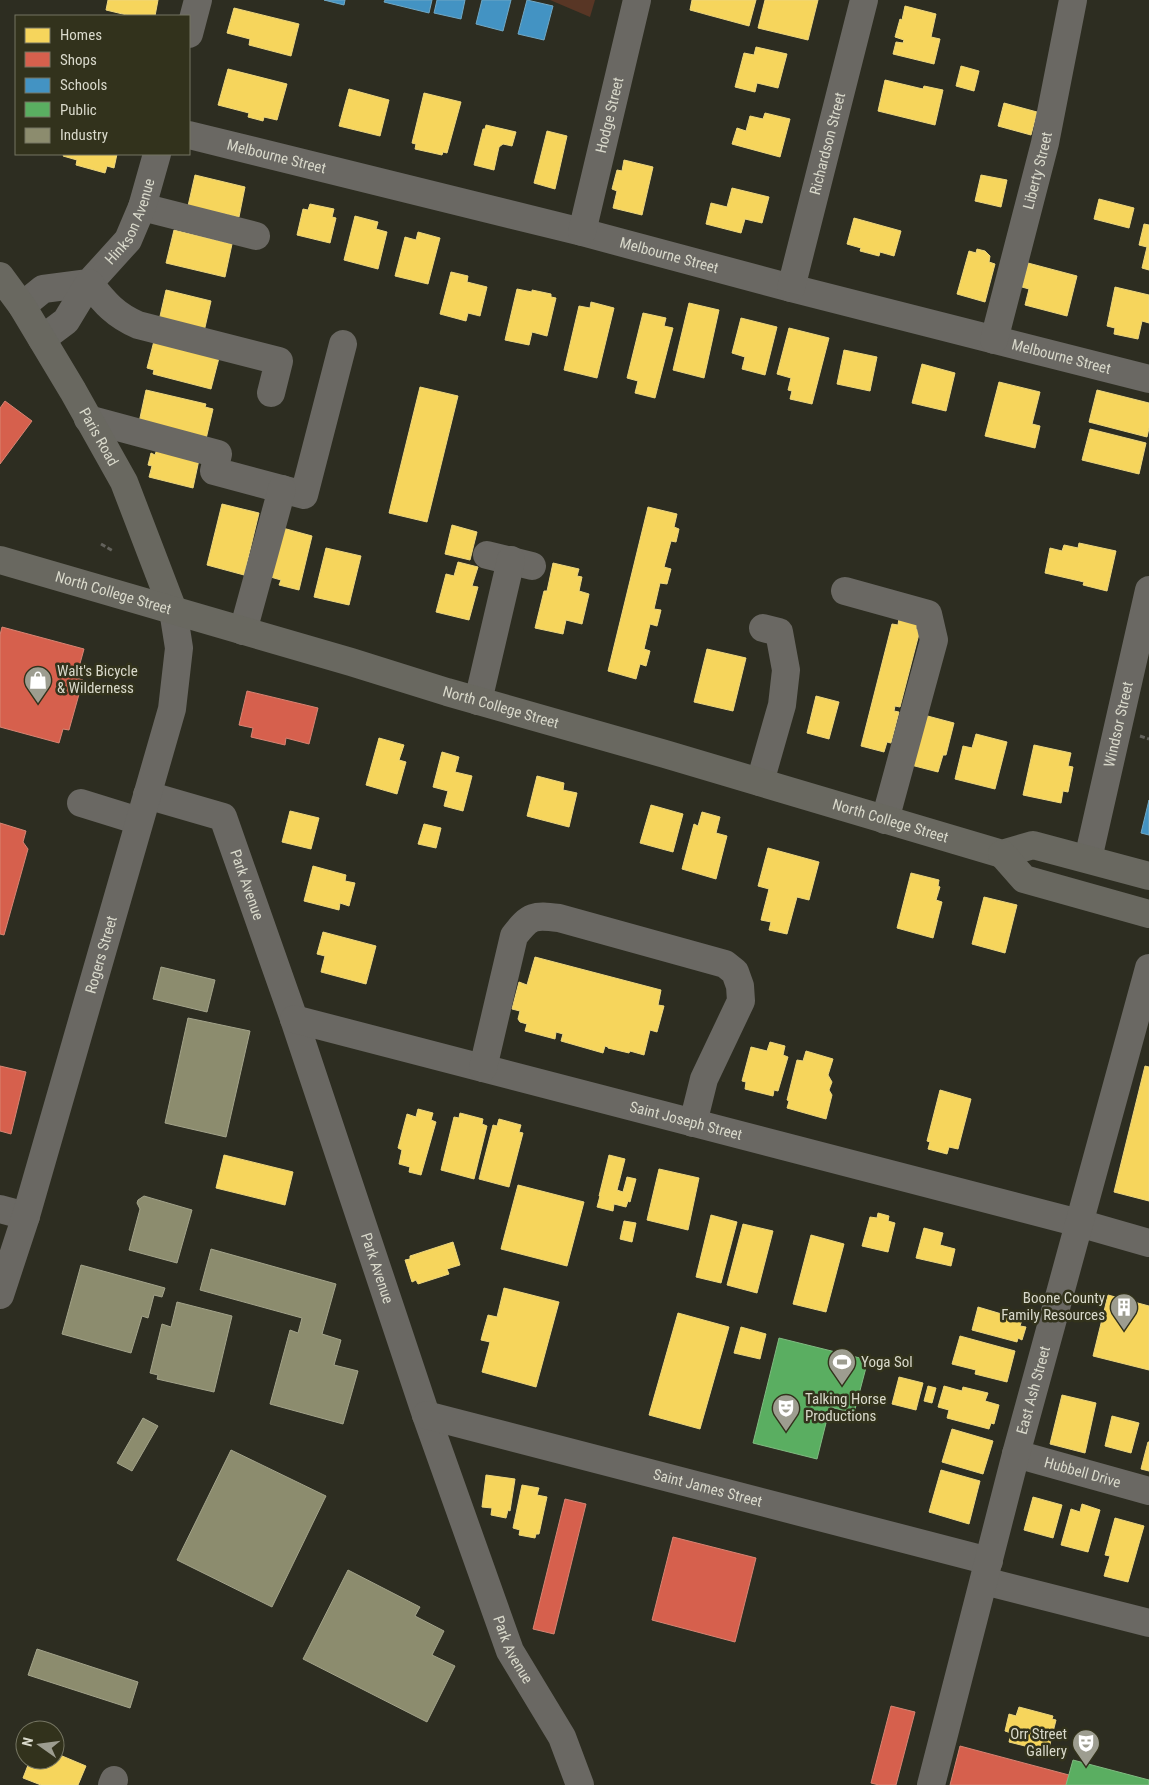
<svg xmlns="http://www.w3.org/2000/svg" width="1149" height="1785" viewBox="0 0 1149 1785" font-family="'Roboto Condensed',sans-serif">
  <rect width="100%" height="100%" fill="#2d2d21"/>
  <!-- green -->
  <path fill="#583625" d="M550,0H595L590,17Z"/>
  <!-- homes -->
  <g fill="#f6d55c" stroke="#edd67d">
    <path d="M108,0H158L155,16H131L106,10Z"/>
    <path d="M692,0H756L749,26L690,10Z"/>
    <path d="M765,0H818L808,40L758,28Z"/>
    <path d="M905,6L936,14L931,37L940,39L934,64L893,54L896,42L903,43L904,40L895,37L900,19L902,20Z"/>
    <path d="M234,8L299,24L291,56L249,45L250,39L227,33Z"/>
    <path d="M756,47L787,54L778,88L757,83L755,92L735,87L744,53L754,55Z"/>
    <path d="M961,66L979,71L974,91L956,86Z"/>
    <path d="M228,69L287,84L277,120L264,117L263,121L248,117L249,113L218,105Z"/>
    <path d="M885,80L923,89L924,86L943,90L935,125L878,111Z"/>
    <path d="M349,89L389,100L380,136L339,126Z"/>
    <path d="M424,93L461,102L447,153L443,152L442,155L415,149L416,144L412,143Z"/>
    <path d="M1004,103L1037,112L1031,135L998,126Z"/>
    <path d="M765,113L790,119L780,157L732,144L737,128L746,131L750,116L763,119Z"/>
    <path d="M486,125L516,132L512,146L503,144L499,147L494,170L474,165L483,129H485Z"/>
    <path d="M547,131L567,136L555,189L534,183Z"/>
    <path d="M64,154H117L114,168L107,166L105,173L76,165L77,160L63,156Z"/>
    <path d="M624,160L653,167L642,215L613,208L617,191L612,189L617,170L622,171Z"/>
    <path d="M195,175L245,187L239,217L188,206Z"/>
    <path d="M981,175L1007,180L1001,207L975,201Z"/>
    <path d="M732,188L769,197L762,223L745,219L741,233L706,224L711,203L727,207Z"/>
    <path d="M1099,199L1134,208L1129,228L1094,219Z"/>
    <path d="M310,204L334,209L332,217L336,218L330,243L297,235L303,209L308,210Z"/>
    <path d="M355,216L378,222L376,229L387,232L378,269L344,260Z"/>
    <path d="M854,218L901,231L894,256L880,252L879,256L860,251L861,248L847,244Z"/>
    <path d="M1144,224L1149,225V270L1142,268L1147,247L1139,245Z"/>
    <path d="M174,230L232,244L225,277L166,263Z"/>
    <path d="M418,232L440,238L428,284L395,276L405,237L416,240Z"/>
    <path d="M977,249L985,251L990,256L989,262L995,264L985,302L957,294L969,251L976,253Z"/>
    <path d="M1028,263L1077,276L1067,316L1025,305L1029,289L1022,287Z"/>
    <path d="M451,272L468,276L467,282L487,287L480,316L468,313L466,321L440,314Z"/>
    <path d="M1115,287L1149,295V323L1142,321L1138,339L1114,334L1115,328L1107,326Z"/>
    <path d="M517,289L532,292V290L551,294V297L556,298L547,336L532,332L529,345L505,340Z"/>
    <path d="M166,290L211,301L203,336L158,325Z"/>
    <path d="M591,302L614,308L597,378L564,370L579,306L590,308Z"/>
    <path d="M689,303L719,310L704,378L673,370Z"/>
    <path d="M643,313L666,318L664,326L673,328L655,398L635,393L638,381L627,378Z"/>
    <path d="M741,318L777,327L765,375L742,369L745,357L732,353Z"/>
    <path d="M789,328L829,338L812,404L790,399L792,391L788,390L791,378L777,374Z"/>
    <path d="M154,341L220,354L211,389L153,374L154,370L147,368Z"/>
    <path d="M844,350L877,357L870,391L837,384Z"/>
    <path d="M922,364L955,373L946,411L912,403Z"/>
    <path d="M999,382L1040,392L1032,424L1040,426L1035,448L985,436Z"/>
    <path d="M420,387L458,396L427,522L389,513Z"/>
    <path d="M146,390L206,404L205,407L213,409L206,439L138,427Z"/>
    <path d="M1097,390L1149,403V428L1147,437L1089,422Z"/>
    <path d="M1090,429L1146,443L1139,474L1082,460Z"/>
    <path d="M157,449L200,455L193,488L149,477L152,466L148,465L151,453L155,455Z"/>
    <path d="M222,504L259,513L244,575L207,565Z"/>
    <path d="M648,507L677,514L674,527L679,529L676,542L671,541L664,567L671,569L667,584L660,583L654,609L661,610L657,626L650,624L644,649L650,651L646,666L640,664L636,679L608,671Z"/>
    <path d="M452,525L477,532L470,560L445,554Z"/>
    <path d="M279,527L312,536L299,590L279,585L281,580L267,576Z"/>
    <path d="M1079,543L1116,551L1107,591L1083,585L1084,582L1045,573L1050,548L1062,551L1064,545L1078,548Z"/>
    <path d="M326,548L361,556L349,605L314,597Z"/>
    <path d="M458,562L478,567L472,586L478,587L469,620L436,612L446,574L454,576Z"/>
    <path d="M553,563L579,569L577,576L582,577L579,591L589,594L582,624L566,620L563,634L535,628L544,591H547Z"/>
    <path d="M899,618L917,623L916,629L920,630L900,707L895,706L894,711L899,712L891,743L887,742L884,752L861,746L892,624L898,625Z"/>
    <path d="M707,649L746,658L733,711L694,702Z"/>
    <path d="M816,696L839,702L829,739L807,733Z"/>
    <path d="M920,714L954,723L946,755H943L938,772L907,764Z"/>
    <path d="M976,734L1007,742L995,789L955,779L963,746L972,748Z"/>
    <path d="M379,738L404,745L399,760L406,762L397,794L366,785Z"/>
    <path d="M1034,745L1071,753L1068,766L1073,767L1068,792L1063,791L1061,803L1023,795Z"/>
    <path d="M442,752L459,757L455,772L472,776L463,811L444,806L448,791L433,787Z"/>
    <path d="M537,776L564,783L563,790L577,793L569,827L527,816Z"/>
    <path d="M651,805L683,814L673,852L640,843Z"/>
    <path d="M290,811L319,818L311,849L282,842Z"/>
    <path d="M702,812L720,817L716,833L727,836L716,879L682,869L694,824L698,826Z"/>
    <path d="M424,824L441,828L436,848L418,844Z"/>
    <path d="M768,848L819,862L809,900L797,897L787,934L769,930L771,922L761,920L769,889L758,886Z"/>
    <path d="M313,866L346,875L345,881L355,883L349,906L340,903L339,910L304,901Z"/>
    <path d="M911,873L939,880L938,886L940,887L936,900L942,902L933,938L897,928Z"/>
    <path d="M984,897L1017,905L1005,953L972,944Z"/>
    <path d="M323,932L376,946L366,984L321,972L325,956L317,954Z"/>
    <path d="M535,957L661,990L658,1005L664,1006L657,1032L650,1030L644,1055L630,1051L629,1053L608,1048V1047L605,1046L603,1053L561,1041L563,1034L556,1032L555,1039L525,1031L527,1024L520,1022L518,1019L520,1011L512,1009L519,982L527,985Z"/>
    <path d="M770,1042L785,1046L783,1055L788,1057L778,1091L774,1090L773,1096L745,1089L746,1082L742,1081L751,1047L767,1051Z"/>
    <path d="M806,1051L833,1059L828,1075L832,1082L829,1090L832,1095L826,1119L787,1108L789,1101L787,1100L797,1060L803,1061Z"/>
    <path d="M1145,1066L1149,1067V1201L1114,1192Z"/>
    <path d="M940,1090L971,1099L958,1149L949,1147L947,1154L928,1149L930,1142L927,1141Z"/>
    <path d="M418,1109L433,1113L431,1120L436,1122L421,1175L409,1172L410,1167L399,1164L402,1150L398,1148L407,1114L416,1117Z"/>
    <path d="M460,1113L483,1119L482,1124L487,1126L474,1179L441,1170L454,1117L459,1118Z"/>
    <path d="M499,1119L521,1125L519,1132L523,1133L509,1187L479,1179L493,1125L497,1126Z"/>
    <path d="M224,1155L293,1172L285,1205L216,1188Z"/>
    <path d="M609,1155L625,1159L617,1190L623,1192L627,1177L636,1179L630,1202L628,1201L626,1207L614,1204L613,1211L597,1207L600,1196H599Z"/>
    <path d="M659,1169L699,1178L688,1230L647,1220Z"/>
    <path d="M518,1185L584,1202L567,1266L501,1249Z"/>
    <path d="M878,1213L889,1216L888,1221L895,1223L888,1252L862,1246L870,1217L877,1218Z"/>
    <path d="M711,1215L737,1222L721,1283L696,1277Z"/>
    <path d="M624,1221L636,1223L632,1242L620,1239Z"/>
    <path d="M743,1224L773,1231L757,1293L727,1285Z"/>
    <path d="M924,1228L943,1233L940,1245L955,1249L951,1266L916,1258Z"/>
    <path d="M811,1235L844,1244L826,1312L793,1304Z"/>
    <path d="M453,1242L460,1265L447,1269L449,1274L418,1284L416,1280L412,1282L405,1260L410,1259V1256Z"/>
    <path d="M504,1288L559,1302L536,1387L482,1372L490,1342L481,1340L488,1315L497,1317Z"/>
    <path d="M1108,1295L1149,1306V1370L1093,1356Z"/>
    <path d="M978,1307L1022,1320L1020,1326L1026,1327L1022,1340L1018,1338L1017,1342L972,1330Z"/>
    <path d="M678,1313L729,1327L700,1429L649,1415Z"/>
    <path d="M741,1327L766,1334L760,1359L734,1353Z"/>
    <path d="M960,1336L1015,1351L1007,1382L975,1374L976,1370L952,1364Z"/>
    <path d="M899,1377L923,1383L916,1410L892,1404Z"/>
    <path d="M928,1386L936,1388L932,1403L924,1401Z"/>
    <path d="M944,1386L962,1391L963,1387L988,1393L985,1401L999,1405L994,1424L991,1423L989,1429L947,1418L949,1410L938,1407Z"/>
    <path d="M1062,1395L1096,1403L1085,1453L1050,1444Z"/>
    <path d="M1112,1416L1139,1423L1131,1453L1105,1446Z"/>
    <path d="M952,1429L993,1441L983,1474L942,1462Z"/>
    <path d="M1148,1442H1149V1471L1141,1469Z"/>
    <path d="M941,1470L980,1481L969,1524L929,1512Z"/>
    <path d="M486,1475L515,1479L510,1511L508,1510L506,1518L491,1515L492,1508L482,1507Z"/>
    <path d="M522,1485L539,1488L537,1495L547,1497L539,1534H536L535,1538L519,1535L520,1530L513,1528Z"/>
    <path d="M1033,1497L1062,1505L1053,1538L1024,1530Z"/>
    <path d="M1082,1504L1100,1510L1088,1552L1061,1545L1071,1509L1080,1512Z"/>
    <path d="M1115,1518L1144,1526L1128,1582L1104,1576L1110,1556L1105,1555Z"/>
    <path d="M1019,1707L1053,1716L1052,1719L1056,1720L1049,1748L1041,1747V1750L1009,1742L1011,1733L1005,1731L1009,1714L1016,1716Z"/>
    <path d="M55,1753L86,1766L78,1785H41L23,1778L30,1760H55Z"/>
  </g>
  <!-- shops -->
  <g fill="#d6604d" stroke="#d78473">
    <path d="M5,401L32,421L0,464V408Z"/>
    <path d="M2,627L84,649L76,678L83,680L69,730L63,729L59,743L0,727V635Z"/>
    <path d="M247,691L318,708L309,744L286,738L285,745L251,737L253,728L239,725Z"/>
    <path d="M0,823L26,831L23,842L28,849L4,935L0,934Z"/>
    <path d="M0,1066L26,1072L11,1134L0,1131Z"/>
    <path d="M565,1499L586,1504L554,1634L533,1629Z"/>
    <path d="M673,1537L756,1558L735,1642L652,1620Z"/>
    <path d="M891,1706L915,1712L896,1785H879L871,1783Z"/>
    <path d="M960,1746L1069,1775L1066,1785H950Z"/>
  </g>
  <!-- schools -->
  <g fill="#4393c3" stroke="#70a8c5">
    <path d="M324,0H345L344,5Z"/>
    <path d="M385,0H432L429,13L384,2Z"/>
    <path d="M437,0H465L461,19L434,13Z"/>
    <path d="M482,0H511L503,31L476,24Z"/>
    <path d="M527,0L553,6L544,40L518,34Z"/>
    <path d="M1149,800V835L1141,833Z"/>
  </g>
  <!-- public -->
  <g fill="#5aae61" stroke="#80bb81">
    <path d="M779,1338L868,1360L854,1413L830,1407L817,1459L753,1443Z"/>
    <path d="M1073,1760L1149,1780V1785H1066Z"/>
  </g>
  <!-- industry -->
  <g fill="#8c8c6e" stroke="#a3a38a">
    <path d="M161,967L215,980L207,1012L153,999Z"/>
    <path d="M188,1018L250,1031L226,1137L165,1123Z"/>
    <path d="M144,1196L192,1210L177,1263L129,1250L140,1209L137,1203L138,1200Z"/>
    <path d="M211,1249L336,1284L322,1334L341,1340L334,1365L358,1371L343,1424L270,1404L290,1330L298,1333L302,1318L200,1290Z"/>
    <path d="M81,1265L165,1288L162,1297L154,1295L148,1318L142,1316L131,1353L62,1334Z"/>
    <path d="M177,1302L232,1316L214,1392L157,1379L158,1375L150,1373L162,1324L171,1327Z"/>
    <path d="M143,1418L158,1426L132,1471L117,1463Z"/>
    <path d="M231,1450L326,1496L272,1607L177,1560Z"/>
    <path d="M348,1570L420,1607L415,1616L444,1631L432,1655L455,1666L427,1722L303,1659Z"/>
    <path d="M37,1649L138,1682L130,1708L28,1675Z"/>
  </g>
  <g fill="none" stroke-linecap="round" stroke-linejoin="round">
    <!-- path -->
    <g stroke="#63625c" stroke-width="3" stroke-dasharray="5 2.5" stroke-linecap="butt">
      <path d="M101,544L113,551"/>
      <path d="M1140,736L1149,739"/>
    </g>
    <!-- minor -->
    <g stroke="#6a6863" stroke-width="28">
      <path d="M189,34L198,0"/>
      <path id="s1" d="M189,135L582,232L791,288L1149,379"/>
      <path d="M142,207L256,236"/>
      <path id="s2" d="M582,232L637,0"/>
      <path id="s3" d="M791,288L864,0"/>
      <path id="s4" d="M22,306L43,289L89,283L128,240L142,207L157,154"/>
      <path d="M42,339L66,321L89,283C105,303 115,315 138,325L279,361L271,393"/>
      <path id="s5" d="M994,340L1045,143L1073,0"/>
      <path d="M88,419L218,454L214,471L304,495L343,344"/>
      <path d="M487,555L532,566"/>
      <path d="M845,591L928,614L934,640L885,820"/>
      <path d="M243,631L282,489"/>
      <path d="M478,701L511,560"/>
      <path d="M760,782L782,705L786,670L779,632L763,628"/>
      <path id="s6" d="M147,795L223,817L294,1019L426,1415L510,1651L562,1737L580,1785"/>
      <path d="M81,803L139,821"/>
      <path id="s7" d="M1088,859L1149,590"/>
      <path id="s8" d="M294,1019L1079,1223L1149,1243"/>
      <path d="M483,1068L514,936C530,915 534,915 559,918L725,964L735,972L740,986L741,1001L704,1079L693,1123"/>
      <path d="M0,1209L26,1216"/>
      <path id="s9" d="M0,1295L26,1216L172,709L179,648L173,610"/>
      <path id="s10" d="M426,1415L989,1561"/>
      <path id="s11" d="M1016,1454L1149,1491"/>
      <path d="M984,1581L1149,1623"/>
      <path d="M112,1785L114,1780"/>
      <path id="s12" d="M931,1785L1016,1454L1149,968"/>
    </g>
    <!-- major -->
    <g stroke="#696860" stroke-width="28">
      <path id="s13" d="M0,276L22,306L73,391L124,482L173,610"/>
      <path id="s14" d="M0,560L351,662L447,692L665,754L1002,854L1033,845L1149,876"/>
      <path d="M1002,854L1024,879L1149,914"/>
    </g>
  </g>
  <!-- icons -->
  <defs>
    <g id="shop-pin" transform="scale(1.4375)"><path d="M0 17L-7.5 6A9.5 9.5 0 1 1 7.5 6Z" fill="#9d9d90" stroke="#32321c"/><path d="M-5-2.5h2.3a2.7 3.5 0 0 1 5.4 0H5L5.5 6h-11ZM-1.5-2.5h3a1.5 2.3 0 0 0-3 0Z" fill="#fff"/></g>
    <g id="building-pin" transform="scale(1.4375)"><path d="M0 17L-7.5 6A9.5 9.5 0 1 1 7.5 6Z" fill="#9d9d90" stroke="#32321c"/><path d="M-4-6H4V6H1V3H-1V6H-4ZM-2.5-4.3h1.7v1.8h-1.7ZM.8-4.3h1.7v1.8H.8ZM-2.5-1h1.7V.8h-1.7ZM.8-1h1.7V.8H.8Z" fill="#fff"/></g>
    <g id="stadium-pin" transform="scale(1.4375)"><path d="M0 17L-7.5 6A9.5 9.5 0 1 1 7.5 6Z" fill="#9d9d90" stroke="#32321c"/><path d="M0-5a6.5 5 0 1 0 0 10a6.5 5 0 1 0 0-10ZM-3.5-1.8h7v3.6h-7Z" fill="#fff"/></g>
    <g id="theatre-pin" transform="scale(1.4375)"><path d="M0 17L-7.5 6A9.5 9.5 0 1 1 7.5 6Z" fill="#9d9d90" stroke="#32321c"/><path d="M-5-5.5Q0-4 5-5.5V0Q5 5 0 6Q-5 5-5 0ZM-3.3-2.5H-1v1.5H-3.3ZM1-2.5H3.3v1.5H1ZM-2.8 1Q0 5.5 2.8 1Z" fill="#fff"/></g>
  </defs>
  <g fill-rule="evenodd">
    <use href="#shop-pin" x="38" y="680"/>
    <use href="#building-pin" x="1124" y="1307"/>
    <use href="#stadium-pin" x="842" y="1362"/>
    <use href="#theatre-pin" x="786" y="1408"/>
    <use href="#theatre-pin" x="1086" y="1743"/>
  </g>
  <g text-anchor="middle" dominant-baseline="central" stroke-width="5" stroke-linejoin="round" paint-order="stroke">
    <!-- street labels -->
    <g font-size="15" fill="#d9d9cb" stroke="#32321c">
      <text stroke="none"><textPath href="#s2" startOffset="120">Hodge Street</textPath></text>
      <text stroke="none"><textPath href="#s3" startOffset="149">Richardson Street</textPath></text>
      <text stroke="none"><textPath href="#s1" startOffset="90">Melbourne Street</textPath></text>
      <text stroke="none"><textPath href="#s5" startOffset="175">Liberty Street</textPath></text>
      <text stroke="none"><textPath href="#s4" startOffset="149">Hinkson Avenue</textPath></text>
      <text stroke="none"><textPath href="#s1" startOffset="495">Melbourne Street</textPath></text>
      <text stroke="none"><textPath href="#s1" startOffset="900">Melbourne Street</textPath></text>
      <text stroke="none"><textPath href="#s13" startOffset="189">Paris Road</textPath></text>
      <text stroke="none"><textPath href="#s14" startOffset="118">North College Street</textPath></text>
      <text stroke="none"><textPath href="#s14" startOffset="522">North College Street</textPath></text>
      <text stroke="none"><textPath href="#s7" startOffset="138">Windsor Street</textPath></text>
      <text stroke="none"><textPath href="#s14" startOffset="928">North College Street</textPath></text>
      <text stroke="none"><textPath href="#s6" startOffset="151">Park Avenue</textPath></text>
      <text stroke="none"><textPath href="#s9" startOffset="355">Rogers Street</textPath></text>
      <text stroke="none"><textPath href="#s8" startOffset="405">Saint Joseph Street</textPath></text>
      <text stroke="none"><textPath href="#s6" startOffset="556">Park Avenue</textPath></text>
      <text stroke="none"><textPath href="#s12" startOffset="408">East Ash Street</textPath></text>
      <text stroke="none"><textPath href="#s11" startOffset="69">Hubbell Drive</textPath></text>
      <text stroke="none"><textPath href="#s10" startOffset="291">Saint James Street</textPath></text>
      <text stroke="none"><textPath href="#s6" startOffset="961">Park Avenue</textPath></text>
    </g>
    <!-- poi labels -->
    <g font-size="15" fill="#d9d9cb" stroke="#32321c" text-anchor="start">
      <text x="57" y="671">Walt's Bicycle<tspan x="57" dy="17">&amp; Wilderness</tspan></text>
      <text x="1105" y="1298" text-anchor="end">Boone County<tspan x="1105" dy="17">Family Resources</tspan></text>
      <text x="861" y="1362">Yoga Sol</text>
      <text x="805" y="1399">Talking Horse<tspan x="805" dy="17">Productions</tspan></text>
      <text x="1067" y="1734" text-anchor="end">Orr Street<tspan x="1067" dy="17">Gallery</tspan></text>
    </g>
  </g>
  <!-- legend -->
  <rect x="15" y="15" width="175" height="140" fill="#32321c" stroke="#757562"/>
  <rect x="25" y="28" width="25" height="15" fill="#f6d55c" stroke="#757562"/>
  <text x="60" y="40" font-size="15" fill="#d9d9cb">Homes</text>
  <rect x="25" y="52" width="25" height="15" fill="#d6604d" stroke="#757562"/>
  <text x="60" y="65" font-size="15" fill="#d9d9cb">Shops</text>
  <rect x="25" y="78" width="25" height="15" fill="#4393c3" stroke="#757562"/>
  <text x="60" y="90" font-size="15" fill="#d9d9cb">Schools</text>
  <rect x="25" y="102" width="25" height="15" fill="#5aae61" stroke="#757562"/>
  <text x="60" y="115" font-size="15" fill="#d9d9cb">Public</text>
  <rect x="25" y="128" width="25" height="15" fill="#8c8c6e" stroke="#757562"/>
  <text x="60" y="140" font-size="15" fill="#d9d9cb">Industry</text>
  <!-- north arrow -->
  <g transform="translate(40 1745) rotate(284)"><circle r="24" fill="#32321c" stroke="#757562"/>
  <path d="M0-4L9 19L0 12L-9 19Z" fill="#9d9d90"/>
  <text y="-8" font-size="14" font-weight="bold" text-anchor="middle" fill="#d9d9cb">N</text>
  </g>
</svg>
